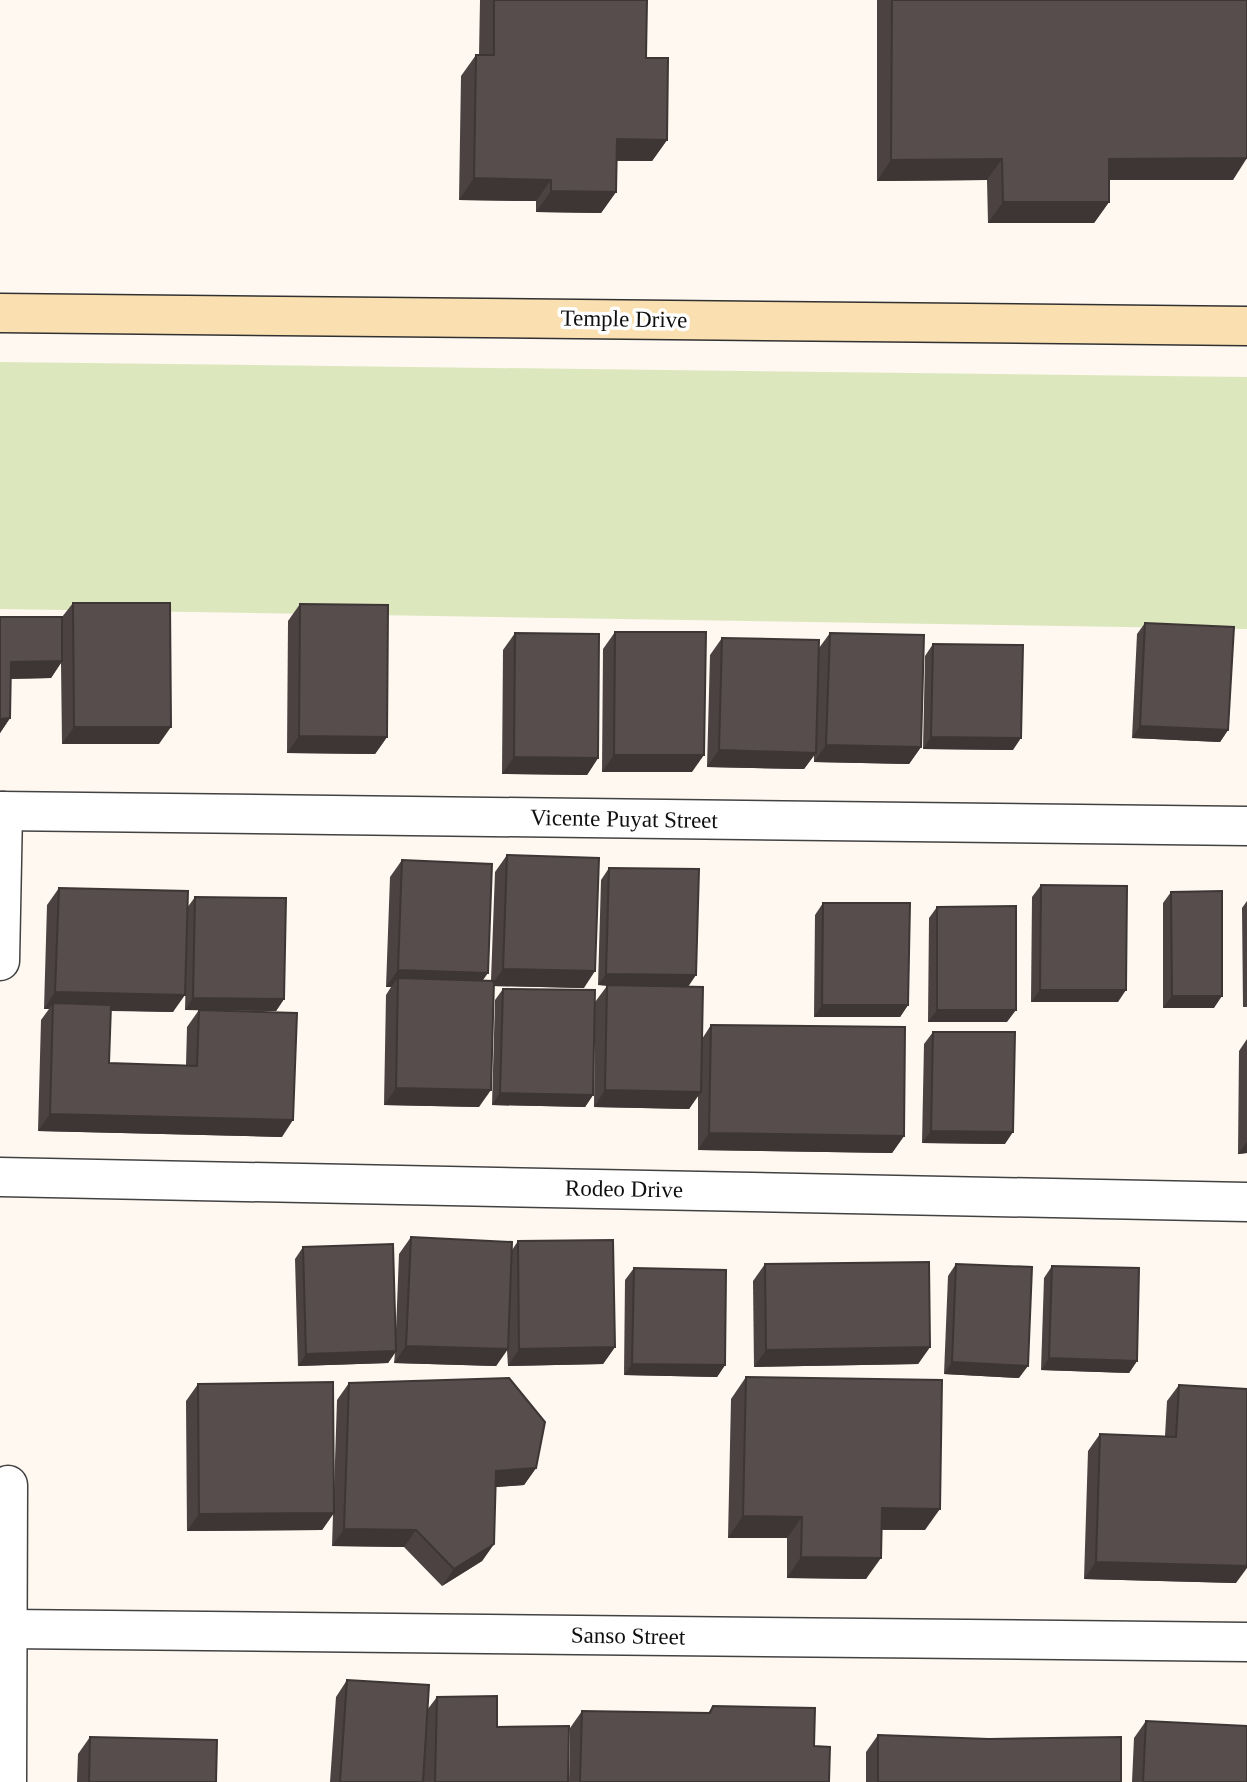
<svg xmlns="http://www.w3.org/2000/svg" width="1247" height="1782" viewBox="0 0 1247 1782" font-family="Georgia,serif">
  <rect width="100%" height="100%" fill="#fef8f1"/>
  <!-- green -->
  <path fill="#dde7bd" d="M0,362L1247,377V629L0,609Z"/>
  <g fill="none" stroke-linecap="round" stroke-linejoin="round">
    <!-- street casing -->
    <g stroke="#424242" stroke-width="41">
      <g id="street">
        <path d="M0,811L1247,826"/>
        <path d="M0,961L3,811"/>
        <path d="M0,1177L1247,1202"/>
        <path d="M9,1629L1247,1642"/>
        <path d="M7,1782L8,1485"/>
      </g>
    </g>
    <!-- secondary casing -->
    <g stroke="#313131" stroke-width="41">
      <path id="secondary" d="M0,313L1247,326"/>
    </g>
    <!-- street -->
    <use href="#street" stroke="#fff" stroke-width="38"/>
    <!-- secondary -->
    <use href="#secondary" stroke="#fae0b1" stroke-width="38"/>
  </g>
  <!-- wall -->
  <g fill="#4b4241">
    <path d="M480,0H647L646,58L667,140L652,161H616V192L601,213L536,212V201L459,200L461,76L476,55H479Z"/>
    <path d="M877,0H1247L1233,180H1109V202L1094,223H988L987,180L877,181Z"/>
    <path d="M73,603L159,744H62L61,663L51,678L10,679V718L0,733V617H62Z"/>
    <path d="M300,604L387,737L375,754L287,753L288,621Z"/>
    <path d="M1145,623L1228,730L1220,742L1132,738L1137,634Z"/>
    <path d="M615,632L692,772H602L603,649Z"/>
    <path d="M515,633L598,758L587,775L502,774L503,650Z"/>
    <path d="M830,633L921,747L909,764L814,762V755L804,769L707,767L710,655L722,638L819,648Z"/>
    <path d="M933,644L1013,750L923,749L925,656Z"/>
    <path d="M507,855L584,988L494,986L479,1107L384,1105L386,995L391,987H386L390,877L402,860L483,980H491L495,872Z"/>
    <path d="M609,868L688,987L702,1039L711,1025L904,1136L892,1153L698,1150V1095L689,1109L594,1107L595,1002L607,986L598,985L601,880Z"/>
    <path d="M1041,885L1118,1002H1031L1032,897Z"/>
    <path d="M59,888L187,908L195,897L284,999L276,1011L185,1010L186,967L173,1012L111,1011L109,1063L186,1065L187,1027L199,1010L282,1137L38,1131L41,1020L49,1009H44L47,905Z"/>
    <path d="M1171,892L1214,1008H1163V903Z"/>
    <path d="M1247,901V1007H1243L1242,908Z"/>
    <path d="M823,903L908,1005L900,1017H814L815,915Z"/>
    <path d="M937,907L1007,1022H928L929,918Z"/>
    <path d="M503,989L593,1095L585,1107L492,1105L495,1000Z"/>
    <path d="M933,1032L1005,1144L922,1143L924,1044Z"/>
    <path d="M1247,1039V1153L1238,1154L1239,1051Z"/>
    <path d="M411,1237L512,1250L518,1241L615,1347L603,1364L508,1366L507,1350L496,1366L394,1363L395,1353L388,1363L298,1366L295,1259L303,1247L396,1330L399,1254Z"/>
    <path d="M765,1264L930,1347L918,1364L754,1367L753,1281Z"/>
    <path d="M956,1264L1019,1378L944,1374L948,1276Z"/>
    <path d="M1052,1266L1137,1361L1129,1373L1041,1370L1044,1278Z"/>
    <path d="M634,1268L725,1365L717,1377L624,1375L625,1280Z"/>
    <path d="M746,1377L925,1530H882L866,1579L787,1578V1538H728L731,1399Z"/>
    <path d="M349,1383L536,1468L524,1485L495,1487L494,1544L482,1561L442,1586L404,1547L332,1546L333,1514L322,1530L187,1531L186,1401L198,1384L334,1491L337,1400Z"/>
    <path d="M1179,1385L1236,1583L1084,1579L1088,1451L1100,1434L1165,1436L1167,1401Z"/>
    <path d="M347,1680L427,1710L437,1697L497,1727L568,1782H424V1765L423,1782H330L336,1697Z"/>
    <path d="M713,1706L814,1746L829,1782H569L570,1728L582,1711L708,1713Z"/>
    <path d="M1146,1721L1247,1782H1132L1134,1738Z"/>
    <path d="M878,1735L1121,1782H866V1752Z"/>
    <path d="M90,1737L216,1782H77L78,1754Z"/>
  </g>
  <!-- shaded-wall -->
  <g fill="#3d3635">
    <path d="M617,139L667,140L652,161L602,160Z"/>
    <path d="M1247,158L1233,180H1094L1109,159Z"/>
    <path d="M1002,159L987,180L877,181L891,160Z"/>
    <path d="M474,178L551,180L536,201L459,200Z"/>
    <path d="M551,191L616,192L601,213L536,212Z"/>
    <path d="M1003,202H1109L1094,223H988Z"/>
    <path d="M62,661L51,678L0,679L11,662Z"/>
    <path d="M10,718L0,733V719Z"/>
    <path d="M1140,726L1228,730L1220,742L1132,738Z"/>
    <path d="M74,727H171L159,744H62Z"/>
    <path d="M299,736L387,737L375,754L287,753Z"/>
    <path d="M931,737L1021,738L1013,750L923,749Z"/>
    <path d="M826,745L921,747L909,764L814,762Z"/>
    <path d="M719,750L816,753L804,769L707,767Z"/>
    <path d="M614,755H704L692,772H602Z"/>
    <path d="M514,757L598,758L587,775L502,774Z"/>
    <path d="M503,969L595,971L584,988L491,986Z"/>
    <path d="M398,970L488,973L476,990L398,978L391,987H386Z"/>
    <path d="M606,974L696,975L688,987L598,985Z"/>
    <path d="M1040,990H1126L1118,1002H1031Z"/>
    <path d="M55,992L185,995L173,1012L53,1009V1003L49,1009H44Z"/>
    <path d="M1172,996H1222L1214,1008H1163Z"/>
    <path d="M193,998L284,999L276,1011L185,1010Z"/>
    <path d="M822,1005H908L900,1017H814Z"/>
    <path d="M937,1010H1016L1007,1022H928Z"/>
    <path d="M396,1088L491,1090L479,1107L384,1105Z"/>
    <path d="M605,1090L701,1092L689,1109L594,1107Z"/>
    <path d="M500,1093L593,1095L585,1107L492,1105Z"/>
    <path d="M50,1114L293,1120L282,1137L38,1131Z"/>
    <path d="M931,1131L1013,1132L1005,1144L922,1143Z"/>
    <path d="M709,1133L904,1136L892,1153L698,1150Z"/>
    <path d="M1247,1142V1153L1238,1154Z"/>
    <path d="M406,1346L508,1349L496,1366L394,1363Z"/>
    <path d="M615,1347L603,1364L508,1366L519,1349Z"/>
    <path d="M930,1347L918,1364L754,1367L766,1350Z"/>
    <path d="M396,1351L388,1363L298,1366L306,1354Z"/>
    <path d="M1049,1358L1137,1361L1129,1373L1041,1370Z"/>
    <path d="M952,1362L1028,1366L1019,1378L944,1374Z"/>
    <path d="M632,1364L725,1365L717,1377L624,1375Z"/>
    <path d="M536,1468L524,1485L484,1488L496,1471Z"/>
    <path d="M882,1508L940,1509L925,1530L867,1529Z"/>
    <path d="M334,1513L322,1530L187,1531L199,1514Z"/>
    <path d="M743,1516L802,1517L787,1538H728Z"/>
    <path d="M344,1529L416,1530L404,1547L332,1546Z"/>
    <path d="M494,1544L482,1561L442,1586L454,1569Z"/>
    <path d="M801,1557L881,1558L866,1579L787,1578Z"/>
    <path d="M1096,1562L1247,1566V1568L1236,1583L1084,1579Z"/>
  </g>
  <!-- building -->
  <g fill="#574d4c" stroke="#3d3635" stroke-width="2">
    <path d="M494,0H647L646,58H668L667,140L617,139L616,192L551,191V180L474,178L476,55H494Z"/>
    <path d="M892,0H1247V158L1109,159V202H1003L1002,159L891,160Z"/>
    <path d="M73,603H170L171,727H74Z"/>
    <path d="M300,604L388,605L387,737L299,736Z"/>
    <path d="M0,617H62V661L11,662L10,718L0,719Z"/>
    <path d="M1145,623L1234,627L1228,730L1140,726Z"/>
    <path d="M615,632H706L704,755H614Z"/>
    <path d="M515,633L599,634L598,758L514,757Z"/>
    <path d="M830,633L924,635L921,747L826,745Z"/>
    <path d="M722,638L819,640L816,753L719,750Z"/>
    <path d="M933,644L1023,645L1021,738L931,737Z"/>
    <path d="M507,855L599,858L595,971L503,969Z"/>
    <path d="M402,860L492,864L488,973L398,970Z"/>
    <path d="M609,868L699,869L696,975L606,974Z"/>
    <path d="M1041,885L1127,886L1126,990H1040Z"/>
    <path d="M59,888L188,891L185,995L55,992Z"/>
    <path d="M1222,891V996H1172L1171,892Z"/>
    <path d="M195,897L286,898L284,999L193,998Z"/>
    <path d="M823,903H910L908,1005H822Z"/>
    <path d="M1016,906V1010H937V907Z"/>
    <path d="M398,978L494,981L491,1090L396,1088Z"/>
    <path d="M607,985L703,987L701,1092L605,1090Z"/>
    <path d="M503,989L595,990L593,1095L500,1093Z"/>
    <path d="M53,1003L111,1005L109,1063L197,1066L199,1010L297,1013L293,1120L50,1114Z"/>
    <path d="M711,1025L905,1027L904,1136L709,1133Z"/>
    <path d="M933,1032H1015L1013,1132L931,1131Z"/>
    <path d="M411,1237L512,1242L508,1349L406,1346Z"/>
    <path d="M613,1240L615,1347L519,1349L518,1241Z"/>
    <path d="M393,1244L396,1351L306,1354L303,1247Z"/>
    <path d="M929,1262L930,1347L766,1350L765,1264Z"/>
    <path d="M956,1264L1032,1267L1028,1366L952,1362Z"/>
    <path d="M1052,1266L1139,1268L1137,1361L1049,1358Z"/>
    <path d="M634,1268L726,1270L725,1365L632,1364Z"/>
    <path d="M746,1377L942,1380L940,1509L882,1508L881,1558L801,1557L802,1517L743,1516Z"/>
    <path d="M509,1378L545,1422L536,1468L496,1471L494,1544L454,1569L416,1530L344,1529L349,1383Z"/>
    <path d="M333,1382L334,1513L199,1514L198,1384Z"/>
    <path d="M1179,1385L1247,1389V1566L1096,1562L1100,1434L1176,1437Z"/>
    <path d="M347,1680L429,1685L423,1782H340Z"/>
    <path d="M497,1696V1727L569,1726L568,1782H435L437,1697Z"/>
    <path d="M713,1706L815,1708L814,1746L830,1747L829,1782H580L582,1711L710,1713Z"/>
    <path d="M1146,1721L1247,1726V1782H1143Z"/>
    <path d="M878,1735L989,1739L1121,1737V1782H878Z"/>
    <path d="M90,1737L217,1740L216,1782H89Z"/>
  </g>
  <g text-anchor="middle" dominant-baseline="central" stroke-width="7" stroke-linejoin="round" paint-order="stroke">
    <!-- street labels -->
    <g font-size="23" fill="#0f0f0f" stroke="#fff">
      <text transform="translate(624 319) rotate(1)">Temple Drive</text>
      <text transform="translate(624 819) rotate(1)">Vicente Puyat Street</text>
      <text transform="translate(624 1189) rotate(1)">Rodeo Drive</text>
      <text transform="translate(628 1636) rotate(1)">Sanso Street</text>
    </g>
  </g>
</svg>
